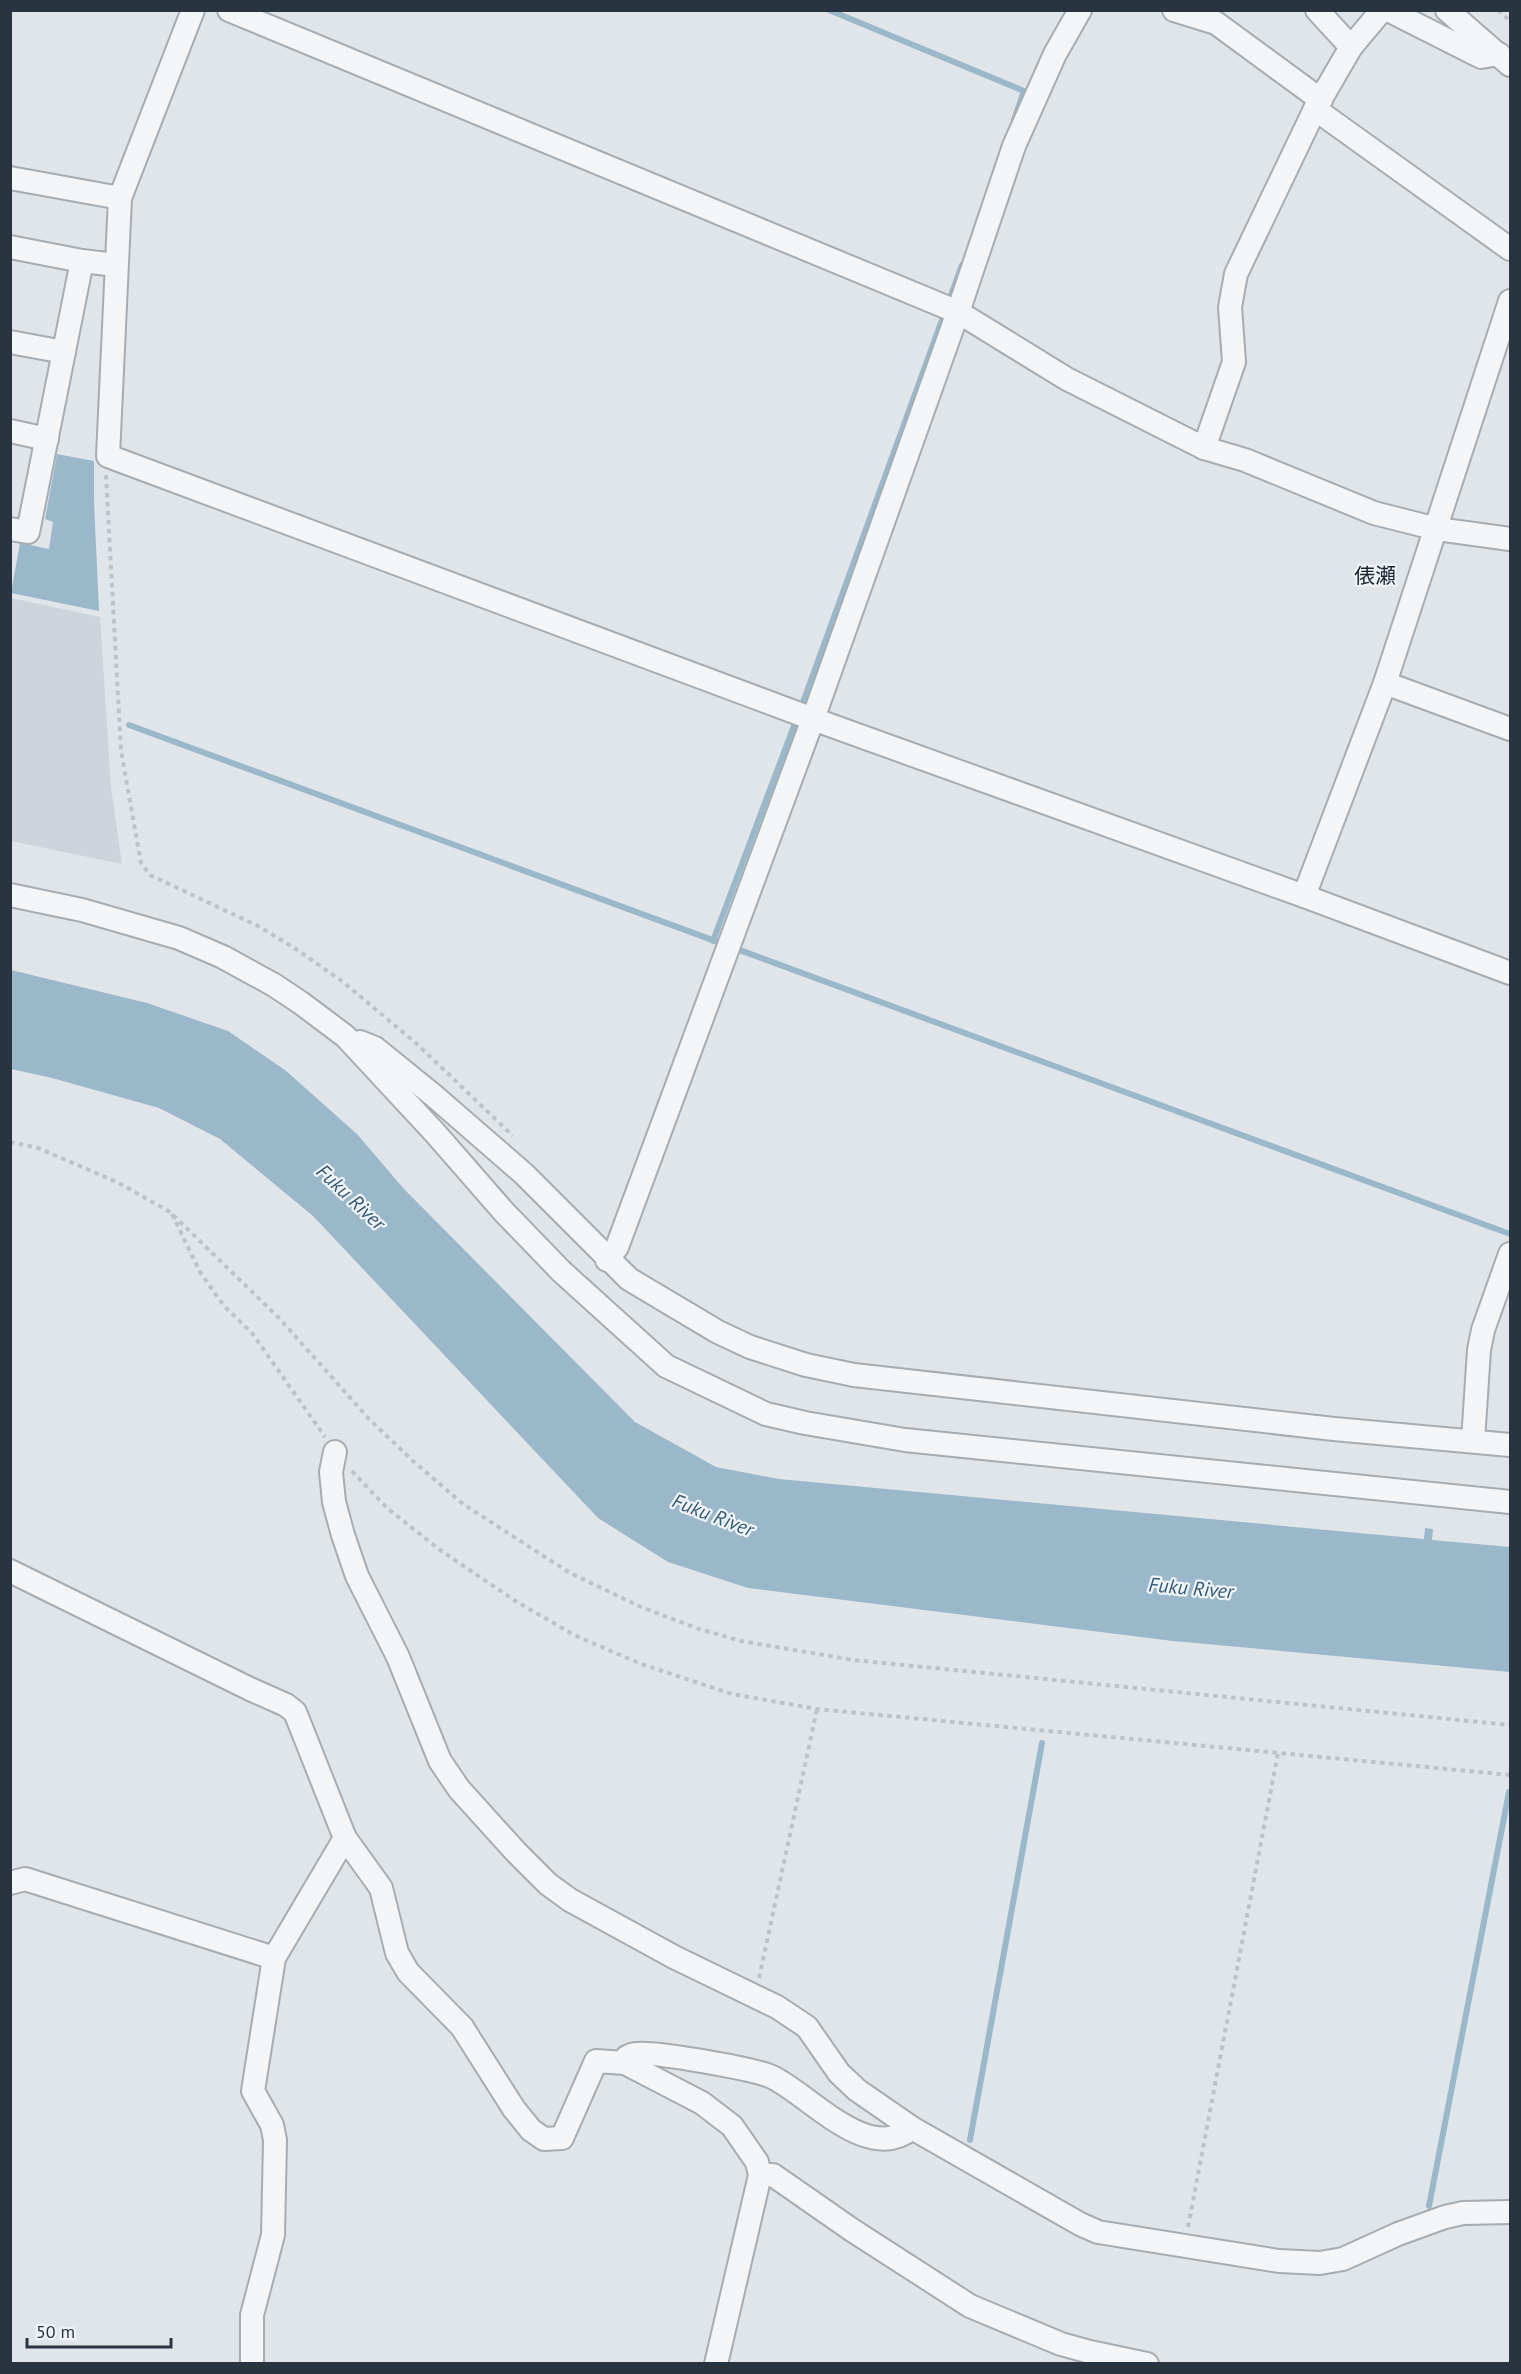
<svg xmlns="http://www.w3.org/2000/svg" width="1521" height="2374" viewBox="0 0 1521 2374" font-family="'PT Sans','Noto Sans JP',sans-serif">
  <rect width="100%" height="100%" fill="#e0e5e9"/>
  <!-- built -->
  <path fill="#ced4db" d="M11,598L100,617L111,787L122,864L11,841Z"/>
  <!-- water -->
  <g fill="#9bb8ca">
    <path d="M57,454L94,461V502L99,611L11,593L20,543L49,549L53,522L45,519Z"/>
    <path d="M11,970L147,1003L228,1031L285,1070L357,1134L404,1189L635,1422L716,1467L779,1479L1424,1539L1425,1528L1433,1529L1432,1540L1510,1547V1672L1173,1641L748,1588L668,1562L598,1518L313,1216L220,1139L159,1108L52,1078L11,1069Z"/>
  </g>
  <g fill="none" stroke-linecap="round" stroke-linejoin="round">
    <!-- stream -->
    <g stroke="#9bb8ca" stroke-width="6">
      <path d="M829,10L1024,91L1014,120"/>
      <path d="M129,725L1510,1234"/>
      <path d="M713,941L806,694L962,265"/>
      <path d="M970,2140L1042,1743"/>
      <path d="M1429,2206L1509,1792"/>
    </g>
    <!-- minor casing -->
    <g stroke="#a5adb3" stroke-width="26">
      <g id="minor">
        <path d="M193,10L120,198L108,456L813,719L1304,896L1510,973"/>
        <path d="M229,10L958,312L1067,379L1204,448L1245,460L1374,513L1437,529L1510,539"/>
        <path d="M1174,10L1216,23L1321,100"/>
        <path d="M1317,10L1351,47"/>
        <path d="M1388,10L1481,57L1499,54"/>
        <path d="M1447,10L1510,65"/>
        <path d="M1315,109L1510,249"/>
        <path d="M10,178L120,198"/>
        <path d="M10,247L82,261L116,265"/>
        <path d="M10,342L64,352"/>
        <path d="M10,431L47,439"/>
        <path d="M1204,448L1234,362L1230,307L1236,274L1315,109L1351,47L1382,10"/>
        <path d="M10,529L28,532L82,261"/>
        <path d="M1385,683L1510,729"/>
        <path d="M10,895L82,910L179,938L223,957L274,985L301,1003L345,1036L436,1134L504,1212L561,1271L666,1366L766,1414L805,1423L905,1440L1510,1502"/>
        <path d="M1304,896L1385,683L1510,301"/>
        <path d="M360,1042L375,1048L433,1095L524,1174L629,1279L718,1332L750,1347L806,1365L854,1375L1334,1429L1510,1445"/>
        <path d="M607,1260L617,1247L813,719L958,312L1014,146L1055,54L1080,10"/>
        <path d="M1473,1441L1479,1350L1483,1330L1510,1254"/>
        <path d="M335,1452L331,1472L334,1502L343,1535L357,1576L398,1657L440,1761L459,1789L516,1852L548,1884L570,1900L674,1957L777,2007L807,2027L839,2073L857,2090L912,2128L1080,2224L1098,2232L1279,2261L1320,2263L1343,2259L1398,2234L1445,2217L1463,2213L1510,2212"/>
        <path d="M10,1571L250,1689L286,1705L295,1712L345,1838L381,1888L397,1953L408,1972L462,2027L514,2109L531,2130L544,2139L562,2138L596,2061L625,2063L702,2103L732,2126L757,2162L760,2175L716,2364"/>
        <path d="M10,1883L25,1879L274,1958L253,2091L272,2125L275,2140L273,2235L252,2315V2364"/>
        <path d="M274,1958L345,1838"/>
        <path d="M625,2063L627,2057C629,2056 633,2054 636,2054C653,2051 755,2069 772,2077C810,2095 868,2165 912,2128"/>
        <path d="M760,2175H773L852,2230L970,2306L1061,2344L1090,2352L1147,2364"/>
      </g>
    </g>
    <!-- path -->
    <g stroke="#bec3c8" stroke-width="4" stroke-dasharray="4.5 4.5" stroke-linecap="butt">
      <path d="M1498,10L1510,21"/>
      <path d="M106,475L121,751L141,863L150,875L258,926L296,949L343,982L417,1044L513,1136"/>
      <path d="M10,1142L38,1148L117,1182L170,1212L280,1319L369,1419L413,1461L463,1504L570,1573L641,1607L699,1629L741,1641L853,1660L1510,1725"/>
      <path d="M172,1214L200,1272L224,1306L252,1333L325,1437"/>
      <path d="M352,1471L387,1508L440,1550L517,1602L574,1635L641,1664L732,1694L817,1709L1510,1775"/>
      <path d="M759,1978L817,1709"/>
      <path d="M1188,2227L1278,1753"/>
    </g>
    <!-- minor -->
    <use href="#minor" stroke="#f3f5f7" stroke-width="22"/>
  </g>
  <g text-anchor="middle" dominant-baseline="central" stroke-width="4.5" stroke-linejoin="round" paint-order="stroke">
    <!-- water labels -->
    <g font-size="20" font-style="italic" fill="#325975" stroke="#f0f4f7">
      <text transform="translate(351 1197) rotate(43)">Fuku River</text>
      <text transform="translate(713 1515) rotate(21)">Fuku River</text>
      <text transform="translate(1191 1588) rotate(5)">Fuku River</text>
    </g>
    <!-- quarter labels -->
    <g font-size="21" fill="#1b2632" stroke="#f0f4f7">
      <text x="1375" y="575">俵瀬</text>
    </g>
  </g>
  <!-- border -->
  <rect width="1521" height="2374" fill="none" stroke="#283541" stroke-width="24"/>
  <!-- scale -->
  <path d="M27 2338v9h144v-9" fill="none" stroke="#283541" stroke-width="3"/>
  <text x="36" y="2338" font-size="18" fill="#283541" stroke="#f0f4f7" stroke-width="4.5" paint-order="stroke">50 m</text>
</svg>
